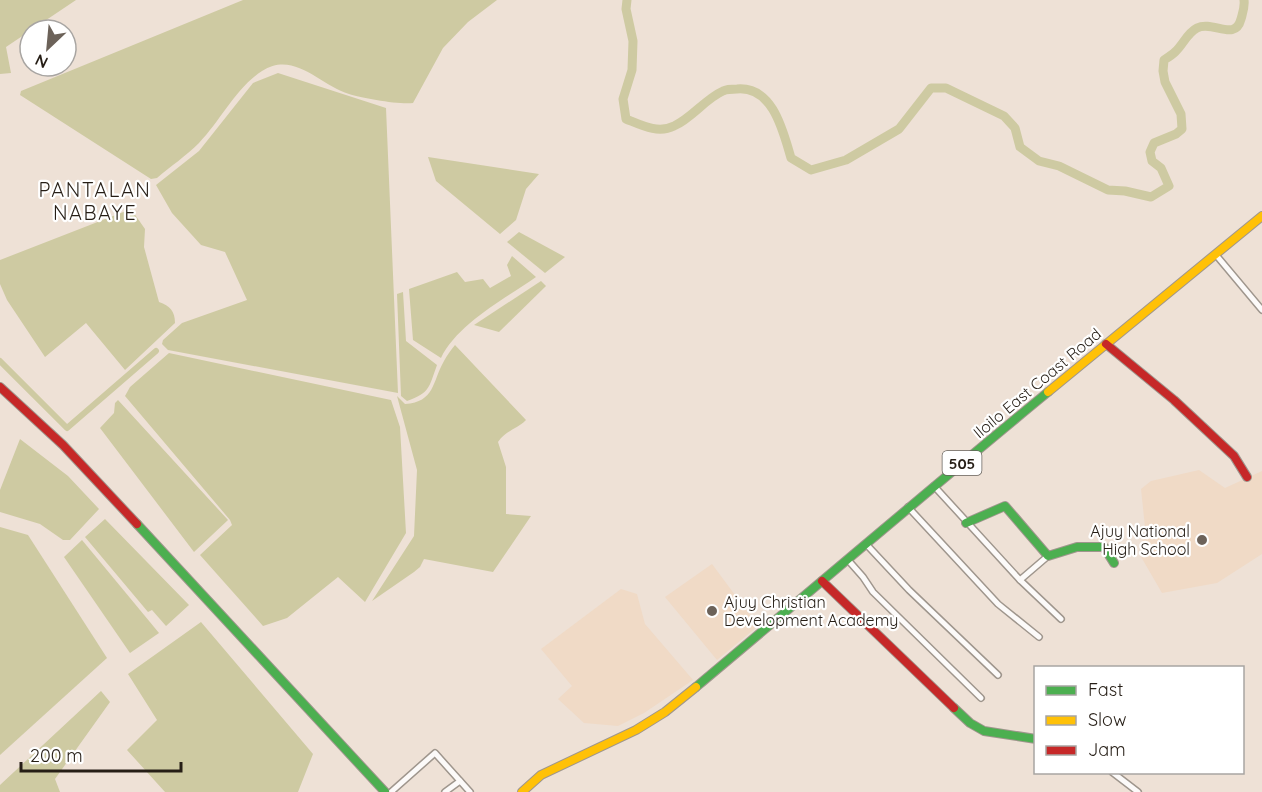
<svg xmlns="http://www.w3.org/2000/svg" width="1262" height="792" viewBox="0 0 1262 792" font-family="Quicksand,sans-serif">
  <rect width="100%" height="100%" fill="#eee1d6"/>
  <!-- built -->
  <g fill="#f0dac6">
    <path d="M1199,470L1225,488L1262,471V554L1217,583L1162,593L1140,555L1145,527L1141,489L1151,481Z"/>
    <path d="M712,564L758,626L717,660L665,597Z"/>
    <path d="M621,589L637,594L645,624L693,680L644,713L618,726L584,723L558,699L572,686L541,649Z"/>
  </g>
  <!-- water -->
  <g fill="#cecaa2">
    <path d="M0,0H76L6,47L11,73L0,74Z"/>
    <path d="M243,0H497L468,22L443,48L413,103C400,105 362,98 349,94C320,85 294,50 262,71C236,88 221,120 199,143C186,156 171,166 157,178L151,179L20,95L21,91Z"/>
    <path d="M278,73L386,108L398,393L168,350L162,344L163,340L182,323L247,300L225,252L201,245L172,213L156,185L199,151L253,83Z"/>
    <path d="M428,157L539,174L526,189L516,220L500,234L436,181Z"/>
    <path d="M131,209L145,229L144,247L159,302C170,306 175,311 175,323L125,370L86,323L45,357L7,300L0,284V260Z"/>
    <path d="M519,232L565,257L545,273L507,242Z"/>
    <path d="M512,256L536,277C506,298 457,324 441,358L413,340L409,289L457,272L465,282L483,279L490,288L511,276L507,265Z"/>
    <path d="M541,281L546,286L499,332L474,325Z"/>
    <path d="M403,292L406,341L437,365C429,387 430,393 407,401L401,396L397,294Z"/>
    <path d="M455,345L526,420C516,430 506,430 498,442L506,467V514L531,516L493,572L424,559L420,567L414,572L372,601L414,536L417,470L397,396L405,404C435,402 432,382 444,361C447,355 451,350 455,345Z"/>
    <path d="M169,353L391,400L400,427L406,533L365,602L338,577L287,618L263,626L200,555L232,525L230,520L125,396L130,387Z"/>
    <path d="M118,400L228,520L194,552L100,428L114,413L115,403Z"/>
    <path d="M20,439L68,476L99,509L70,540H63L40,524L0,512V490Z"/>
    <path d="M105,519L189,605L166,626L152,610L148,612L85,537Z"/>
    <path d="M0,527L28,535L107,658L0,755Z"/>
    <path d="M82,540L159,633L130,653L64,557Z"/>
    <path d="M201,622L313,754L298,792H165L127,750L157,720L128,674Z"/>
    <path d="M101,691L110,702L55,779L60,792H0V785Z"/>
  </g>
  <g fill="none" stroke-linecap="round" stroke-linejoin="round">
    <!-- canal -->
    <path stroke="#cecaa2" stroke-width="6" d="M0,361L67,428L156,351"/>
    <!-- river -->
    <path stroke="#cecaa2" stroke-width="9" d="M627,0L626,9L633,41L632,70L623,99L626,119C641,125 658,134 674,126C692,118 705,99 723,91C727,89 732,89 737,89C773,86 783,131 791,158L811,170L846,160L899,129L931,88H946L1004,116L1015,128L1020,147L1039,161L1059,166L1108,190L1125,191L1151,197L1169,186L1161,168L1152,161L1150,152L1154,143L1176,134L1182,129L1181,114L1165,82L1163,71L1164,60C1167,58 1172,55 1175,52C1183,45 1187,33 1197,28C1213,20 1235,42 1241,19C1243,12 1245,7 1244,0"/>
    <!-- street casing -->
    <g stroke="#9f968d" stroke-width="8">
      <g id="street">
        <path d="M1216,255L1262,310"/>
        <path d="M934,486L1020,580L1061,619"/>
        <path d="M908,507L998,604L1039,637"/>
        <path d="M866,544L909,590L998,675"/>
        <path d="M848,560L863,577L873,592L981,698"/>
        <path d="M1020,580L1048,556"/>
        <path d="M1112,772L1138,792"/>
        <path d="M391,792L435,753L470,792"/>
        <path d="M445,792L460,781"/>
      </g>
    </g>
    <!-- fast casing -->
    <g stroke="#9f968d" stroke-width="10">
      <g id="fast">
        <path d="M966,523L1005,506L1048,556L1077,547H1104L1114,563"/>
        <path d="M137,524L385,792"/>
        <path d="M696,687C813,589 930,489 1048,392"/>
        <path d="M954,708L970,723L984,731L1036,739"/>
      </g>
    </g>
    <!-- slow casing -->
    <g stroke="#9f968d" stroke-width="10">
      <g id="slow">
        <path d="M1048,392L1262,216"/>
        <path d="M522,792L541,775L636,730L665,712L696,687"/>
      </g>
    </g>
    <!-- jam casing -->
    <g stroke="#9f968d" stroke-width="10">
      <g id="jam">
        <path d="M1106,344L1174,400L1234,456L1247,477"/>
        <path d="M0,387L63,445L137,524"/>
        <path d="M822,581L954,708"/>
      </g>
    </g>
    <!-- street -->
    <use href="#street" stroke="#fcfaf9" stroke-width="5"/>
    <!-- fast -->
    <use href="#fast" stroke="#4caf50" stroke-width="8"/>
    <!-- slow -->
    <use href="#slow" stroke="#ffc107" stroke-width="8"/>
    <!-- jam -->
    <use href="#jam" stroke="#c62828" stroke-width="8"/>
  </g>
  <!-- markers -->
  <g fill="#6c6259" stroke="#fff" stroke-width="2">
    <circle cx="1202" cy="540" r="6"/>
    <circle cx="712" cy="611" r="6"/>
  </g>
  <g text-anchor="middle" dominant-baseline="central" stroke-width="4.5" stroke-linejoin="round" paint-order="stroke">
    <!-- shield labels -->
    <rect fill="#fff" stroke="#67625c" stroke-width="1.5" x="942.5" y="451" width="39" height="24" rx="4.5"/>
    <g font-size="15" font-weight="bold" fill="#261e16">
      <text x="962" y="463">505</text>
    </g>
    <!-- street labels -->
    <g font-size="16" fill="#261e16" stroke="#fff">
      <text transform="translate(1037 383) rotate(-40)">Iloilo East Coast Road</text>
    </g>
    <!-- poi labels -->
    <g font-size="16" fill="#261e16" stroke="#fff" text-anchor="end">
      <text x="1190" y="531">Ajuy National<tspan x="1190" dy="18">High School</tspan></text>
      <text x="724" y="602" text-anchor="start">Ajuy Christian<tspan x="724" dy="18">Development Academy</tspan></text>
    </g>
    <!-- quarter labels -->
    <g font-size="20" letter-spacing="1.5" fill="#261e16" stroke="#fff">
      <text x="95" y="189">PANTALAN<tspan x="95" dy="23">NABAYE</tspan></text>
    </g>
  </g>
  <!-- legend -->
  <rect x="1034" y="666" width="210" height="108" fill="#ffffff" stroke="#a8a5a2" stroke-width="1.5"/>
  <rect x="1046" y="686" width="30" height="9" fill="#4caf50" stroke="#a8a5a2" stroke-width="1.5"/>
  <text x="1088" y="696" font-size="18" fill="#261e16">Fast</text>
  <rect x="1046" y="716" width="30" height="9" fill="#ffc107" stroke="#a8a5a2" stroke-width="1.5"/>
  <text x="1088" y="726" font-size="18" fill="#261e16">Slow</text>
  <rect x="1046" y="746" width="30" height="9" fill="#c62828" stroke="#a8a5a2" stroke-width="1.5"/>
  <text x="1088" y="756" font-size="18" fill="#261e16">Jam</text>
  <!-- north arrow -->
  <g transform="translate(48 48) rotate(206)"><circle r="28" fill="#ffffff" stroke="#a8a5a2" stroke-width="1.5"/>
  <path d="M0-4.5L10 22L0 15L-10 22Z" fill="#6c6259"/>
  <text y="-9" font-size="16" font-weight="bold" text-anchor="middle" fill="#261e16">N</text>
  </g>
  <!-- scale -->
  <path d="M21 762v9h160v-9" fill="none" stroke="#261e16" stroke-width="3"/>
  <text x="30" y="762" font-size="18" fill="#261e16" stroke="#ffffff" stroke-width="4.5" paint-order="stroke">200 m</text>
</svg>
